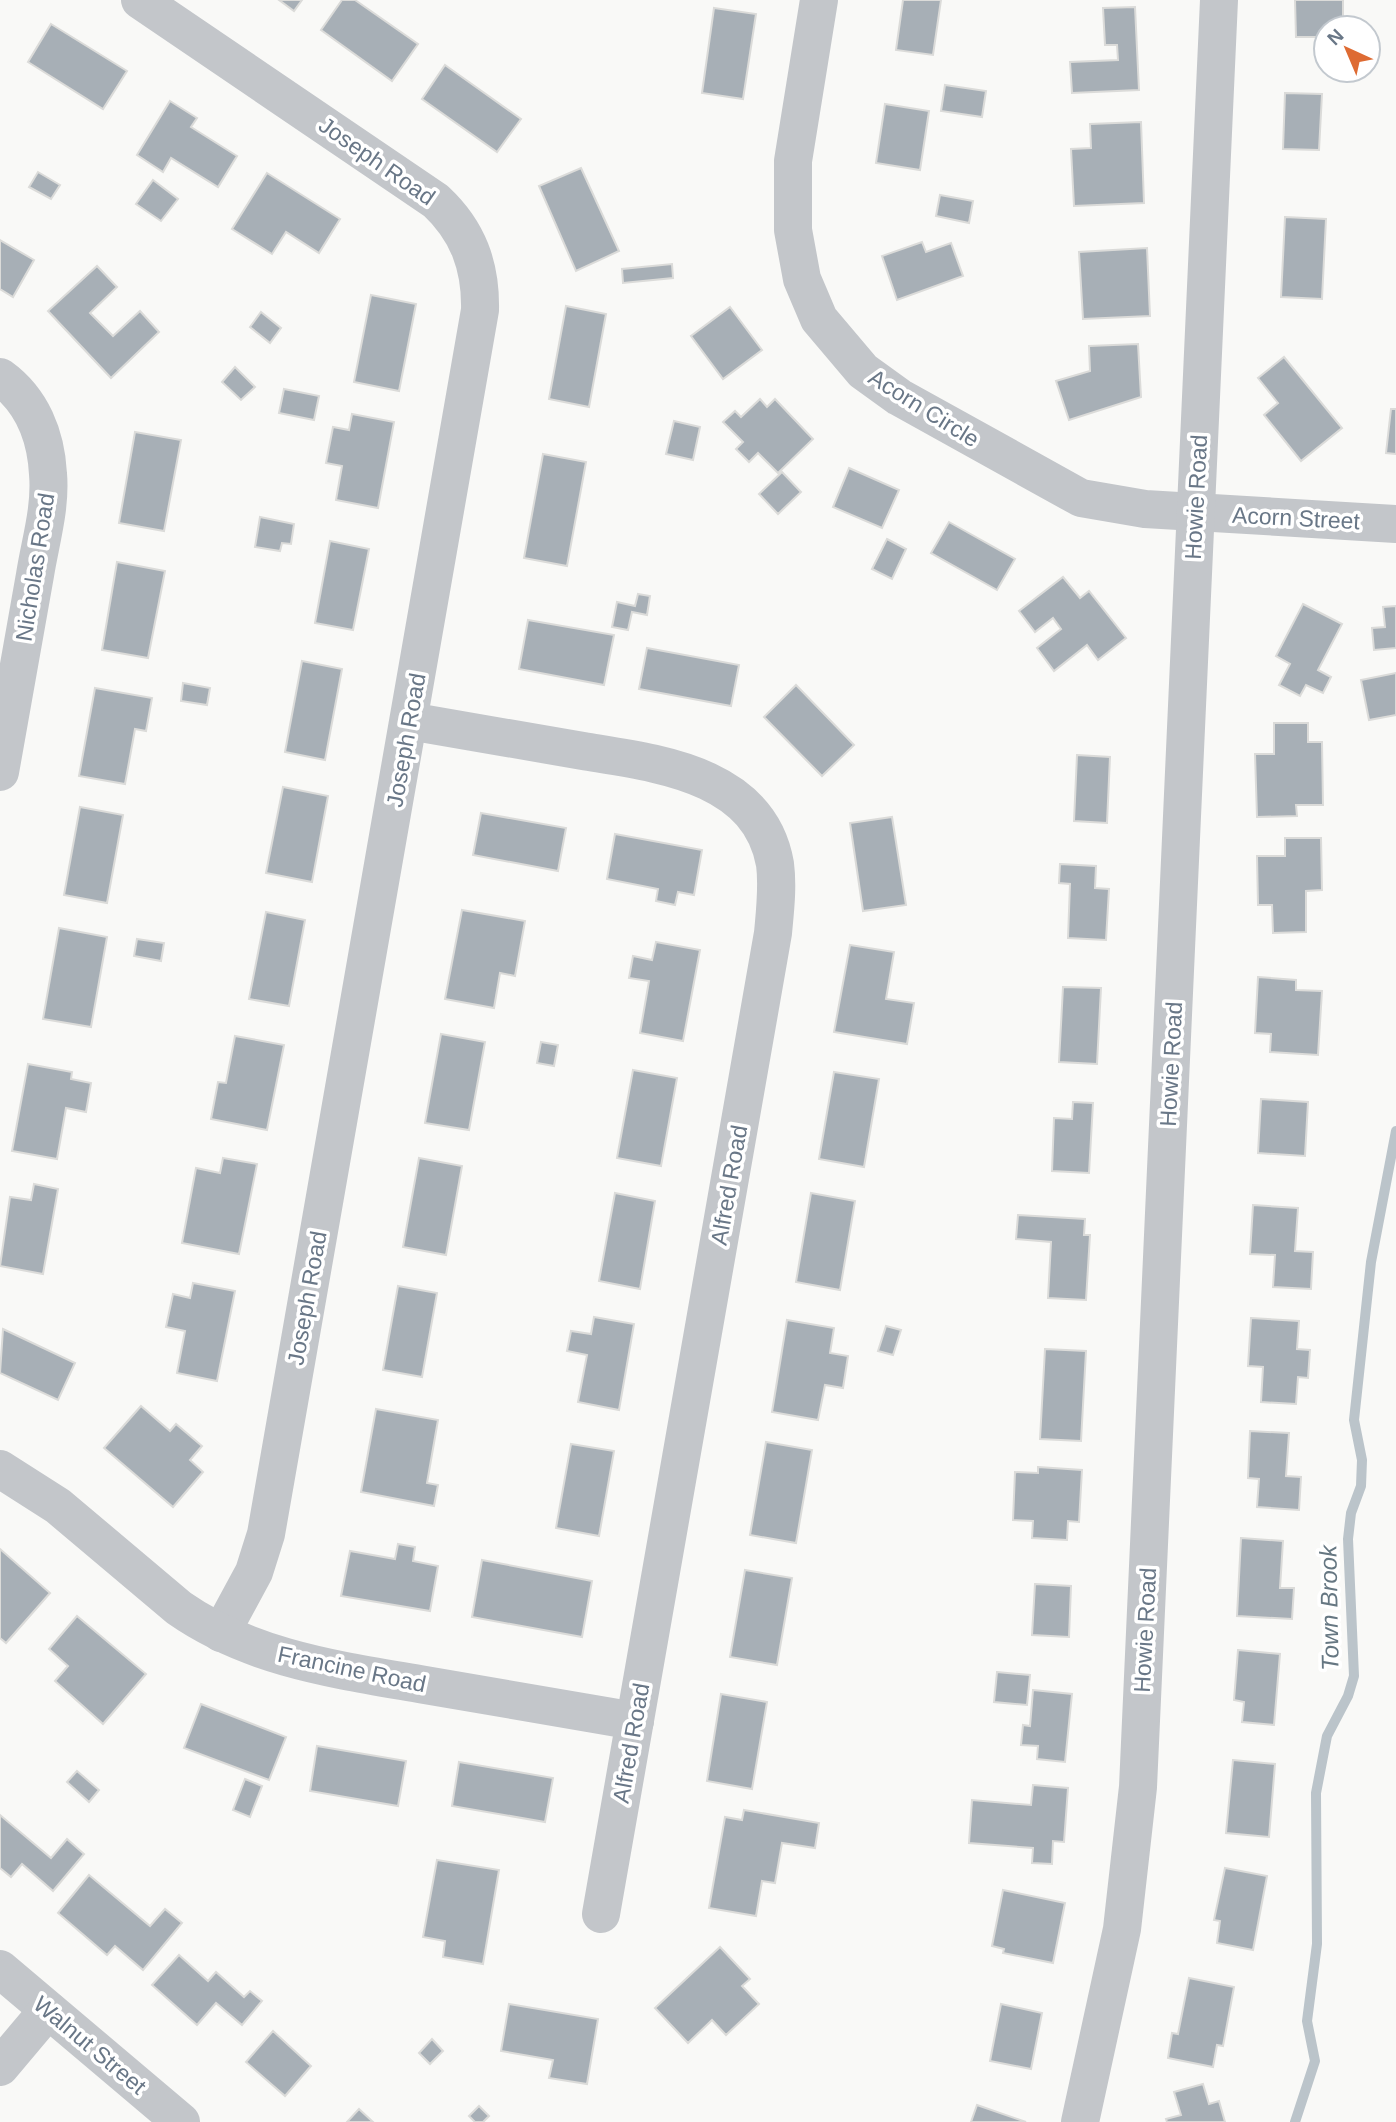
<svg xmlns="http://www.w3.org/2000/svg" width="1396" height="2122" viewBox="0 0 1396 2122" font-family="Helvetica,sans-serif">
  <rect width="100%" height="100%" fill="#f9f9f7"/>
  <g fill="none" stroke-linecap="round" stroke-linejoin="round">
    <!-- stream -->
    <path stroke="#bbc4ca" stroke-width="10" d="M1295,2122L1315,2061L1307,2021L1317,1944L1316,1793L1327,1736L1348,1696L1354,1676L1348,1539L1351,1513L1361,1486L1362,1460L1354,1420L1371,1262L1396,1131"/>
  </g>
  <!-- building -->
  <g fill="#a7afb6" stroke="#dbdbd9" stroke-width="2">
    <path d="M279,0H302L294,11Z"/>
    <path d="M342,0H355L418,44L392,81L321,30Z"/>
    <path d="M903,0H941L933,55L896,50Z"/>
    <path d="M1295,0H1343V28H1326V37H1296Z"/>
    <path d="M1135,7L1139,90L1072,93L1070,62L1118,60L1117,45H1105L1103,8Z"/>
    <path d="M714,8L756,14L743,99L702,93Z"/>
    <path d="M51,24L127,71L103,109L28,62Z"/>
    <path d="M445,65L521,119L497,152L422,99Z"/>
    <path d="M945,85L986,91L982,117L941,111Z"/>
    <path d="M1285,93L1322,94L1319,150L1283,149Z"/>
    <path d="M170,101L197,118L191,127L237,156L218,187L171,158L163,172L137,155Z"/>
    <path d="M885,104L929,111L920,170L876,163Z"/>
    <path d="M1141,122L1144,203L1074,206L1071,149L1091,148L1090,124Z"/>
    <path d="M581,168L619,251L576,271L539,186Z"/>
    <path d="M38,172L60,185L51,199L29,187Z"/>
    <path d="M267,173L340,219L319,253L286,232L272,254L232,229Z"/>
    <path d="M153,180L178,199L161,221L136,204Z"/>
    <path d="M940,195L973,201L969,223L936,216Z"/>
    <path d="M1285,217L1326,219L1322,299L1281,297Z"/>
    <path d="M0,240L34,260L13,297L0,289Z"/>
    <path d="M922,242L926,252L951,243L963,276L897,300L882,256Z"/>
    <path d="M1147,248L1150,316L1083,319L1079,252Z"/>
    <path d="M672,264L673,278L623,283L622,269Z"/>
    <path d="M97,266L117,287L90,313L113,336L140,311L159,332L111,378L48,311Z"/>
    <path d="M371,295L416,304L399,391L354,382Z"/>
    <path d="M566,306L606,314L589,407L549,399Z"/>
    <path d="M730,307L762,350L723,379L691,336Z"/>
    <path d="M261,312L281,328L270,343L250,327Z"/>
    <path d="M1138,344L1141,397L1069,420L1056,381L1090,371L1089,346Z"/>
    <path d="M1284,357L1342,428L1301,461L1264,415L1278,403L1258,378Z"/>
    <path d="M235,367L255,387L241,400L222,382Z"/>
    <path d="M284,389L319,396L314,420L279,413Z"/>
    <path d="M760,399L767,407L775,399L813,439L778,473L758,453L749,462L736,449L743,442L723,422L735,411L741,417Z"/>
    <path d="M1391,409H1396V454L1386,453Z"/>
    <path d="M352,414L394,422L378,508L336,500L342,466L326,463L333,427L349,430Z"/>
    <path d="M674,421L700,427L693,460L666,454Z"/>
    <path d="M135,432L181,440L164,531L119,523Z"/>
    <path d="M543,454L586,462L567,566L524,558Z"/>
    <path d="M849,468L899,490L882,528L833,507Z"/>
    <path d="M782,472L801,492L778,514L759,494Z"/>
    <path d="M260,517L294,524L291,544L282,543L280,551L255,547Z"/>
    <path d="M949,522L1015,559L997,590L931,553Z"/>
    <path d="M887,539L906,549L892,579L872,569Z"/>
    <path d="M330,541L369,549L353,630L315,623Z"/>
    <path d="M117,562L165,571L148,658L102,650Z"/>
    <path d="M1063,577L1080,598L1089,591L1126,638L1098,660L1087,645L1054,671L1037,648L1061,629L1053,618L1035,632L1019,611Z"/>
    <path d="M638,594L650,596L647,615L632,612L628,630L612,627L617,602L635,606Z"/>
    <path d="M1303,604L1342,624L1318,670L1331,677L1323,693L1306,685L1300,696L1279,685L1290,664L1276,656Z"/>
    <path d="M1396,606V648L1374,650L1372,628L1385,627L1383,607Z"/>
    <path d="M528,620L614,635L604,685L519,669Z"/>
    <path d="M647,648L739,665L731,706L639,689Z"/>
    <path d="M302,661L342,669L325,760L285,752Z"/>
    <path d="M1396,673V715L1369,720L1361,680Z"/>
    <path d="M183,683L210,688L207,705L181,701Z"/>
    <path d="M796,685L854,745L822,776L764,717Z"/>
    <path d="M95,688L152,698L146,731L135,729L125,784L79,776Z"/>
    <path d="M1274,723H1308V742H1322L1323,805H1296L1297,816L1257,817L1255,754H1274Z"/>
    <path d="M1077,755L1110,757L1107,823L1074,821Z"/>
    <path d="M283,787L328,796L312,882L266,873Z"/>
    <path d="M80,807L123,815L107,903L64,895Z"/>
    <path d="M481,813L566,828L558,871L473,855Z"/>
    <path d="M892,817L906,905L863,911L850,823Z"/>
    <path d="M615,834L702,850L694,895L678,892L675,905L656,901L658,889L607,879Z"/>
    <path d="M1285,838H1321L1322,890L1306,891V932L1273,933L1272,905H1258L1257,856H1285Z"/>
    <path d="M1060,864L1096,866L1095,888L1109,889L1106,940L1068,938L1070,884L1059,883Z"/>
    <path d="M462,910L525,921L515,976L500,973L494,1008L445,999Z"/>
    <path d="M266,912L305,920L289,1006L249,999Z"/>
    <path d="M59,928L107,937L91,1027L43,1019Z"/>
    <path d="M137,939L164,943L161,961L134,956Z"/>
    <path d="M656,942L700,950L683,1041L640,1033L649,981L629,978L633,956L652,960Z"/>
    <path d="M850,945L894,952L886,999L914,1003L907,1044L834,1032Z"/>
    <path d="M1258,977L1296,980V990L1322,991L1318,1055L1270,1052L1271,1034L1255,1033Z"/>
    <path d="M1063,987L1101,988L1097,1064L1059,1062Z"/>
    <path d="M441,1034L485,1042L469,1130L425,1123Z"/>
    <path d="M235,1036L284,1045L267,1130L211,1119L218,1082L226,1083Z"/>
    <path d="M541,1042L558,1045L554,1066L537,1063Z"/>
    <path d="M28,1064L72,1072L71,1079L91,1083L86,1112L66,1108L57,1159L12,1151Z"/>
    <path d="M633,1070L677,1078L661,1166L617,1158Z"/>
    <path d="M834,1072L879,1079L864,1167L819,1159Z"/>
    <path d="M1261,1099L1308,1102L1305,1156L1258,1153Z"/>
    <path d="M1073,1102L1093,1103L1089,1173L1052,1171L1054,1118L1072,1119Z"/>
    <path d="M223,1158L257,1164L239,1254L182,1243L196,1168L220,1173Z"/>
    <path d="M419,1158L462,1166L446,1255L403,1247Z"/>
    <path d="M34,1184L58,1189L43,1274L0,1266L10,1197L31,1200Z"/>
    <path d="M615,1193L655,1201L640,1289L599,1281Z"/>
    <path d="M811,1193L855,1201L840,1290L796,1282Z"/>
    <path d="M1253,1205L1298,1208L1295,1251L1313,1252L1311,1289L1273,1287L1275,1255L1250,1254Z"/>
    <path d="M1018,1215L1085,1219L1084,1235H1090L1086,1300L1048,1298L1051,1242L1016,1239Z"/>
    <path d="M193,1283L235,1291L217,1381L177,1373L185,1331L166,1327L173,1294L190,1298Z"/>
    <path d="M398,1286L437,1293L422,1377L383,1370Z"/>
    <path d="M594,1317L634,1324L619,1410L578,1402L587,1355L567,1351L571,1331L591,1334Z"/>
    <path d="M1251,1318L1299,1321L1297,1349L1310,1350L1308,1378L1298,1377L1296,1404L1261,1402L1263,1367L1248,1366Z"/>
    <path d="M787,1320L834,1328L830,1353L848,1356L843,1388L825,1385L818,1420L772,1412Z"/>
    <path d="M886,1326L901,1330L893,1355L878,1351Z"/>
    <path d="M3,1329L75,1363L58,1400L0,1373Z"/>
    <path d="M1045,1349L1086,1351L1081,1441L1040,1439Z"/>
    <path d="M141,1406L170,1431L176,1424L202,1446L190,1460L203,1472L173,1507L104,1448Z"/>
    <path d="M376,1409L438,1420L427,1483L438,1485L434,1506L361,1492Z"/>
    <path d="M1250,1431L1289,1433L1286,1476L1301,1477L1299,1510L1257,1507L1259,1479L1248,1478Z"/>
    <path d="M766,1442L812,1450L796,1543L750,1535Z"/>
    <path d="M571,1444L614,1451L599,1536L556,1528Z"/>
    <path d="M1038,1467L1082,1470L1079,1522L1068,1521L1067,1540L1032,1538L1033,1521L1013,1520L1015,1472L1038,1473Z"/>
    <path d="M1241,1538L1283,1541L1280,1588H1294L1292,1619L1237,1616Z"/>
    <path d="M398,1544L415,1547L413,1561L438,1566L430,1611L341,1596L350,1551L395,1559Z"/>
    <path d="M0,1549L50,1593L6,1643L0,1638Z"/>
    <path d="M482,1560L592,1581L582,1637L472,1617Z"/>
    <path d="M745,1570L792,1578L777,1665L730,1657Z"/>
    <path d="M1035,1584L1071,1586L1069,1637L1032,1635Z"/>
    <path d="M77,1616L146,1674L103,1724L55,1681L68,1666L49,1649Z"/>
    <path d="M1238,1650L1280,1654L1274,1725L1242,1722L1244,1702L1234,1700Z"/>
    <path d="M997,1672L1030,1675L1027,1705L994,1702Z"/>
    <path d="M1033,1690L1072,1694L1065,1762L1037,1759L1038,1746L1021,1745L1023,1725L1030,1726Z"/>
    <path d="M721,1694L767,1702L752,1789L707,1781Z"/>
    <path d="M201,1704L286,1737L269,1780L184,1748Z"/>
    <path d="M317,1746L406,1761L398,1806L310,1791Z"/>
    <path d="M1233,1760L1275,1764L1269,1837L1226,1833Z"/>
    <path d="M459,1762L553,1778L545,1822L452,1806Z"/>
    <path d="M77,1771L99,1790L89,1802L67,1782Z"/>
    <path d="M245,1779L262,1786L250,1817L233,1810Z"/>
    <path d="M1033,1785L1068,1788L1064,1842L1053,1841L1052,1864L1032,1863L1033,1848L969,1843L972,1800L1031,1805Z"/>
    <path d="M744,1810L819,1823L815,1848L782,1843L775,1883L762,1881L756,1916L709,1908L725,1817L742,1820Z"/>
    <path d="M0,1815L51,1858L67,1839L84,1854L53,1891L22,1864L11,1877L0,1868Z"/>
    <path d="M437,1860L499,1870L483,1964L443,1957L445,1941L423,1937Z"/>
    <path d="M1225,1868L1267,1876L1253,1950L1217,1943L1220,1921L1214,1920Z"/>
    <path d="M89,1875L150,1926L165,1909L182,1923L143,1970L115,1946L107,1955L58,1913Z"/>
    <path d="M1003,1890L1065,1903L1053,1963L1003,1953L1004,1949L992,1946Z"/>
    <path d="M720,1947L750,1979L742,1986L759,2004L726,2035L712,2020L688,2043L655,2008Z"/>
    <path d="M179,1955L208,1981L216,1972L244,1997L250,1991L262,2001L242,2025L216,2003L197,2025L152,1985Z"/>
    <path d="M1189,1978L1234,1987L1223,2046L1217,2045L1213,2067L1168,2058L1172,2033L1178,2034Z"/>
    <path d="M509,2004L598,2019L587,2084L549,2078L553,2060L501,2051Z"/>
    <path d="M1001,2004L1042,2013L1031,2069L990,2061Z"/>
    <path d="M273,2031L311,2066L285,2096L246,2062Z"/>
    <path d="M432,2039L443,2051L430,2064L419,2053Z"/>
    <path d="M1203,2084L1209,2104L1219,2101L1225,2122H1167L1166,2119L1181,2115L1174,2092Z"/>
    <path d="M977,2105L1026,2122H971Z"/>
    <path d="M479,2106L489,2116L483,2122H475L469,2116Z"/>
    <path d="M359,2109L373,2122H347Z"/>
  </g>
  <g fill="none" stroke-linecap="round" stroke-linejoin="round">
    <!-- minor -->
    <g stroke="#c3c6ca" stroke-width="38">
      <path d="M140,0L436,201C468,231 481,266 480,310L266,1534L254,1572L221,1633"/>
      <path d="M819,0L793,161V230L802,279L819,319L863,371L899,397L1081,498L1145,509L1396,524"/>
      <path d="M0,377C32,400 46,436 48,474C51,508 40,543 35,575C23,641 12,706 0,772"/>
      <path d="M409,721C467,731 525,741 583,751C655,763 759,773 775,864C778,887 775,911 773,933L601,1914"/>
      <path d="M0,1469L58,1506L179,1608C252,1659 339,1670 425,1685C495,1697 565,1709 635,1721"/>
      <path d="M0,1969L181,2122"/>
      <path d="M0,2067L48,2010"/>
      <path d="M1080,2122L1122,1929L1138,1787L1219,0"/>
    </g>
  </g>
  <g text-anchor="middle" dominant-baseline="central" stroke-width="7" stroke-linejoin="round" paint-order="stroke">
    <!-- street labels -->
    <g font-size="23" fill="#697787" stroke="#fff">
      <text transform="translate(377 161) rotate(35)">Joseph Road</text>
      <text transform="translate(924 408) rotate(32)">Acorn Circle</text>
      <text transform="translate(1196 497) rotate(-87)">Howie Road</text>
      <text transform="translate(1296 518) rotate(3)">Acorn Street</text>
      <text transform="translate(35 567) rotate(-81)">Nicholas Road</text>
      <text transform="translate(406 740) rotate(-80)">Joseph Road</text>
      <text transform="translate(1171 1064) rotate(-87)">Howie Road</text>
      <text transform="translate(729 1185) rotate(-80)">Alfred Road</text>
      <text transform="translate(307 1298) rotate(-80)">Joseph Road</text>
      <text transform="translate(1145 1630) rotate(-87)">Howie Road</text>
      <text transform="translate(352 1669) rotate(12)">Francine Road</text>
      <text transform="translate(631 1743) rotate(-80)">Alfred Road</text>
      <text transform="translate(90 2045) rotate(40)">Walnut Street</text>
    </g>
    <!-- water labels -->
    <g font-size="24" font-style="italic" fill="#667782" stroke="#fff">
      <text transform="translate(1329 1608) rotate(-91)">Town Brook</text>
    </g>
  </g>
  <!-- north arrow -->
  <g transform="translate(1347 49) rotate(316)"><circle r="33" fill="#ffffff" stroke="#c3c9cf" stroke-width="2"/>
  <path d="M0-5L12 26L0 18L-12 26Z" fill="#de6b33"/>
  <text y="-10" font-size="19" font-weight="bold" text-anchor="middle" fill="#697787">N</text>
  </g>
</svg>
